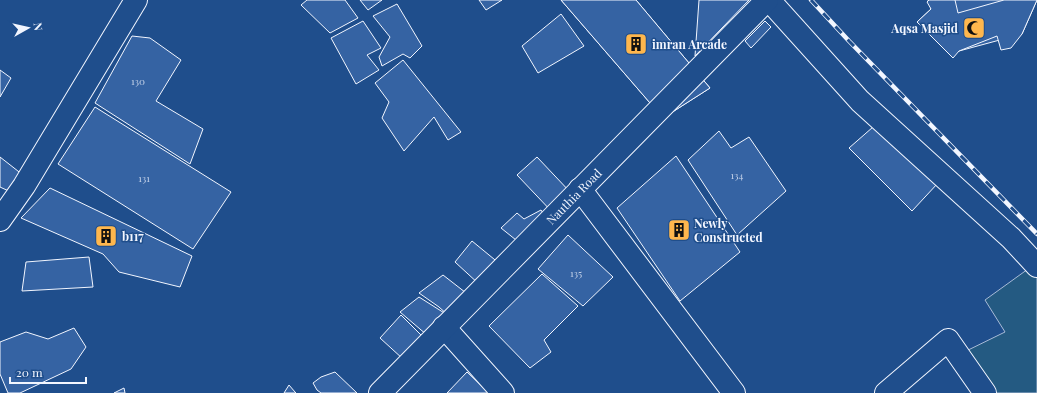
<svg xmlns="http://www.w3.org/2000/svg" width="1037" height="393" viewBox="0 0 1037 393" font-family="'Playfair Display',serif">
  <rect width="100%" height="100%" fill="#1f4e8c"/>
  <!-- green -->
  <path fill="#245a82" stroke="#a8bbd7" d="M1035,264L1037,266V393H985L958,355L1005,332L985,300Z"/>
  <!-- building -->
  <g fill="#3563a3" stroke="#f2f6ff">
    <path d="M307,0H345L358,18L330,33L301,5Z"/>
    <path d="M360,0H382L368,10Z"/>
    <path d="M479,0H502L486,10Z"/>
    <path d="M561,0H636L710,88L663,118Z"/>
    <path d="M561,0H636L710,88L663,118Z"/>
    <path d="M699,0H749L695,56Z"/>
    <path d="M928,0H1037L1022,34L959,51L917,22L931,9Z"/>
    <path d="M929,0H955L958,13L1004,0H1037L1022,34L1011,48L1001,50L997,36L959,51L953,58L917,22L931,9L927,2Z"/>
    <path d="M397,4L422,46L410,58L403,54L382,66L379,57L390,37L373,16Z"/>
    <path d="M561,14L584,46L538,73L522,46Z"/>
    <path d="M363,21L381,48L367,55L379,70L356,84L331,38Z"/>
    <path d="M765,21L771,27L751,48L745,41Z"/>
    <path d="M132,36L150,38L181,60L156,101L203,129L190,164L95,103Z"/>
    <path d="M403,60L461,132L448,140L434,117L404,151L382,118L389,102L375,83Z"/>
    <path d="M0,70L11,78L0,97Z"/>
    <path d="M95,107L231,192L193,249L58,164Z"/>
    <path d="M873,127L938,183L912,211L849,148Z"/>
    <path d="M719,131L731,148L749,137L786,191L737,235L688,160Z"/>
    <path d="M676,156L740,252L680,301L617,208Z"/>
    <path d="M0,157L23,175L13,193L0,187Z"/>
    <path d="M537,157L572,194L555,215L517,175Z"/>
    <path d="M50,188L192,256L180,287L119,272L103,254L21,218Z"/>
    <path d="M541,210L547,219L521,244L501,228L517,213L524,219Z"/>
    <path d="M568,235L613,277L583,306L538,269Z"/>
    <path d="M472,241L500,264L480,285L455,262Z"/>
    <path d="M89,257L93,287L22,291L26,262Z"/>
    <path d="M542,274L578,306L544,340L551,352L530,368L489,326Z"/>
    <path d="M443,275L470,296L449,316L439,307L419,293Z"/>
    <path d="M419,297L449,316L427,335L400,312Z"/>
    <path d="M401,315L425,339L403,359L380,338Z"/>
    <path d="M74,328L86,347L71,369L20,393H8L0,374V342L26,332L48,339Z"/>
    <path d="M335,372L357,393H321L317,390L313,383L321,377Z"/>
    <path d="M467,372L489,393H447Z"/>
    <path d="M289,385L295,392L296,393H284Z"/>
    <path d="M124,388L125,393H114Z"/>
  </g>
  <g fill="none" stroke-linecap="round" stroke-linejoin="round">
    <!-- minor casing -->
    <g stroke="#f2f6ff" stroke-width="24">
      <g id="minor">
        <path d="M769,0L860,101L1011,238L1037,266"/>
        <path d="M580,189L734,393"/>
        <path d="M0,220L24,186L136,0"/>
        <path d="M444,327L503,393"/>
        <path d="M886,393L948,340L985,393"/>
      </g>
    </g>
    <!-- secondary casing -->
    <g stroke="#f2f6ff" stroke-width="24">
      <g id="secondary">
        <path id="s1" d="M380,393L767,0"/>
      </g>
    </g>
    <!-- minor -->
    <use href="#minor" stroke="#1f4e8c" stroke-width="22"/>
    <!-- secondary -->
    <use href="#secondary" stroke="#1f4e8c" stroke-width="22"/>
    <!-- rail casing -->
    <g stroke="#f2f6ff" stroke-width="4.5">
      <path id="rail" d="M811,0L849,41L1037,234"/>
    </g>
    <!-- rail -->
    <use href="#rail" stroke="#1f4e8c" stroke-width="3" stroke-dasharray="9" stroke-linecap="butt"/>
  </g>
  <!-- icons -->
  <defs>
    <g id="mosque-square" transform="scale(1.15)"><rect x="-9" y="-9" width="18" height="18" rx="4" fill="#ffb74d" stroke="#1f4e8c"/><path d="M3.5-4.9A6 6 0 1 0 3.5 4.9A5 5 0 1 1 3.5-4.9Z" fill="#111"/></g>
    <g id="building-square" transform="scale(1.15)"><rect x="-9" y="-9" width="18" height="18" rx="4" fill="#ffb74d" stroke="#1f4e8c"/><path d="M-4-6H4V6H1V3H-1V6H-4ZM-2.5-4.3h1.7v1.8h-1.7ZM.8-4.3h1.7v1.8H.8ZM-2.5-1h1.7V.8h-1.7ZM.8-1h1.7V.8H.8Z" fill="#111"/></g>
  </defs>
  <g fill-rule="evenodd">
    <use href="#mosque-square" x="974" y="28"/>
    <use href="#building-square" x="636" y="44"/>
    <use href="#building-square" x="679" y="230"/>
    <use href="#building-square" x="106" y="236"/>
  </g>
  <g text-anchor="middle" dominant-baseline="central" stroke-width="3" stroke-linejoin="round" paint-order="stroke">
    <!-- number labels -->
    <g font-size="10" fill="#c3d1e8">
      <text x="138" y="81">130</text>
      <text x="737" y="175">134</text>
      <text x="144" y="178">131</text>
      <text x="576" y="273">135</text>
    </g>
    <!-- poi labels -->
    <g font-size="12" font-weight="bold" fill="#f2f6ff" stroke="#1f4e8c" text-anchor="start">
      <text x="958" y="28" text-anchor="end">Aqsa Masjid</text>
      <text x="652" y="44">imran Arcade</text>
      <text x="694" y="223">Newly<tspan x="694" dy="14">Constructed</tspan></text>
      <text x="122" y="236">b117</text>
    </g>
    <!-- street labels -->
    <g font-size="12" fill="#f2f6ff" stroke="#1f4e8c">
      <text stroke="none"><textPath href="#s1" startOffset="276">Nauthia Road</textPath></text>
    </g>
  </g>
  <!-- north arrow -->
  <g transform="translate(28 28) rotate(82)" stroke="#1f4e8c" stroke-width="3" paint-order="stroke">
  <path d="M0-3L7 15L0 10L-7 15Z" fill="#f2f6ff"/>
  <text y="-6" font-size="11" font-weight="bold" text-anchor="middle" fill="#f2f6ff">N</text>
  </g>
  <!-- scale -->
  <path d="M10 377v6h76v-6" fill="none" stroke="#f2f6ff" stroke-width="2"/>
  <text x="16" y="377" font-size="12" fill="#f2f6ff" stroke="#1f4e8c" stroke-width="3" paint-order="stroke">20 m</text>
</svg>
